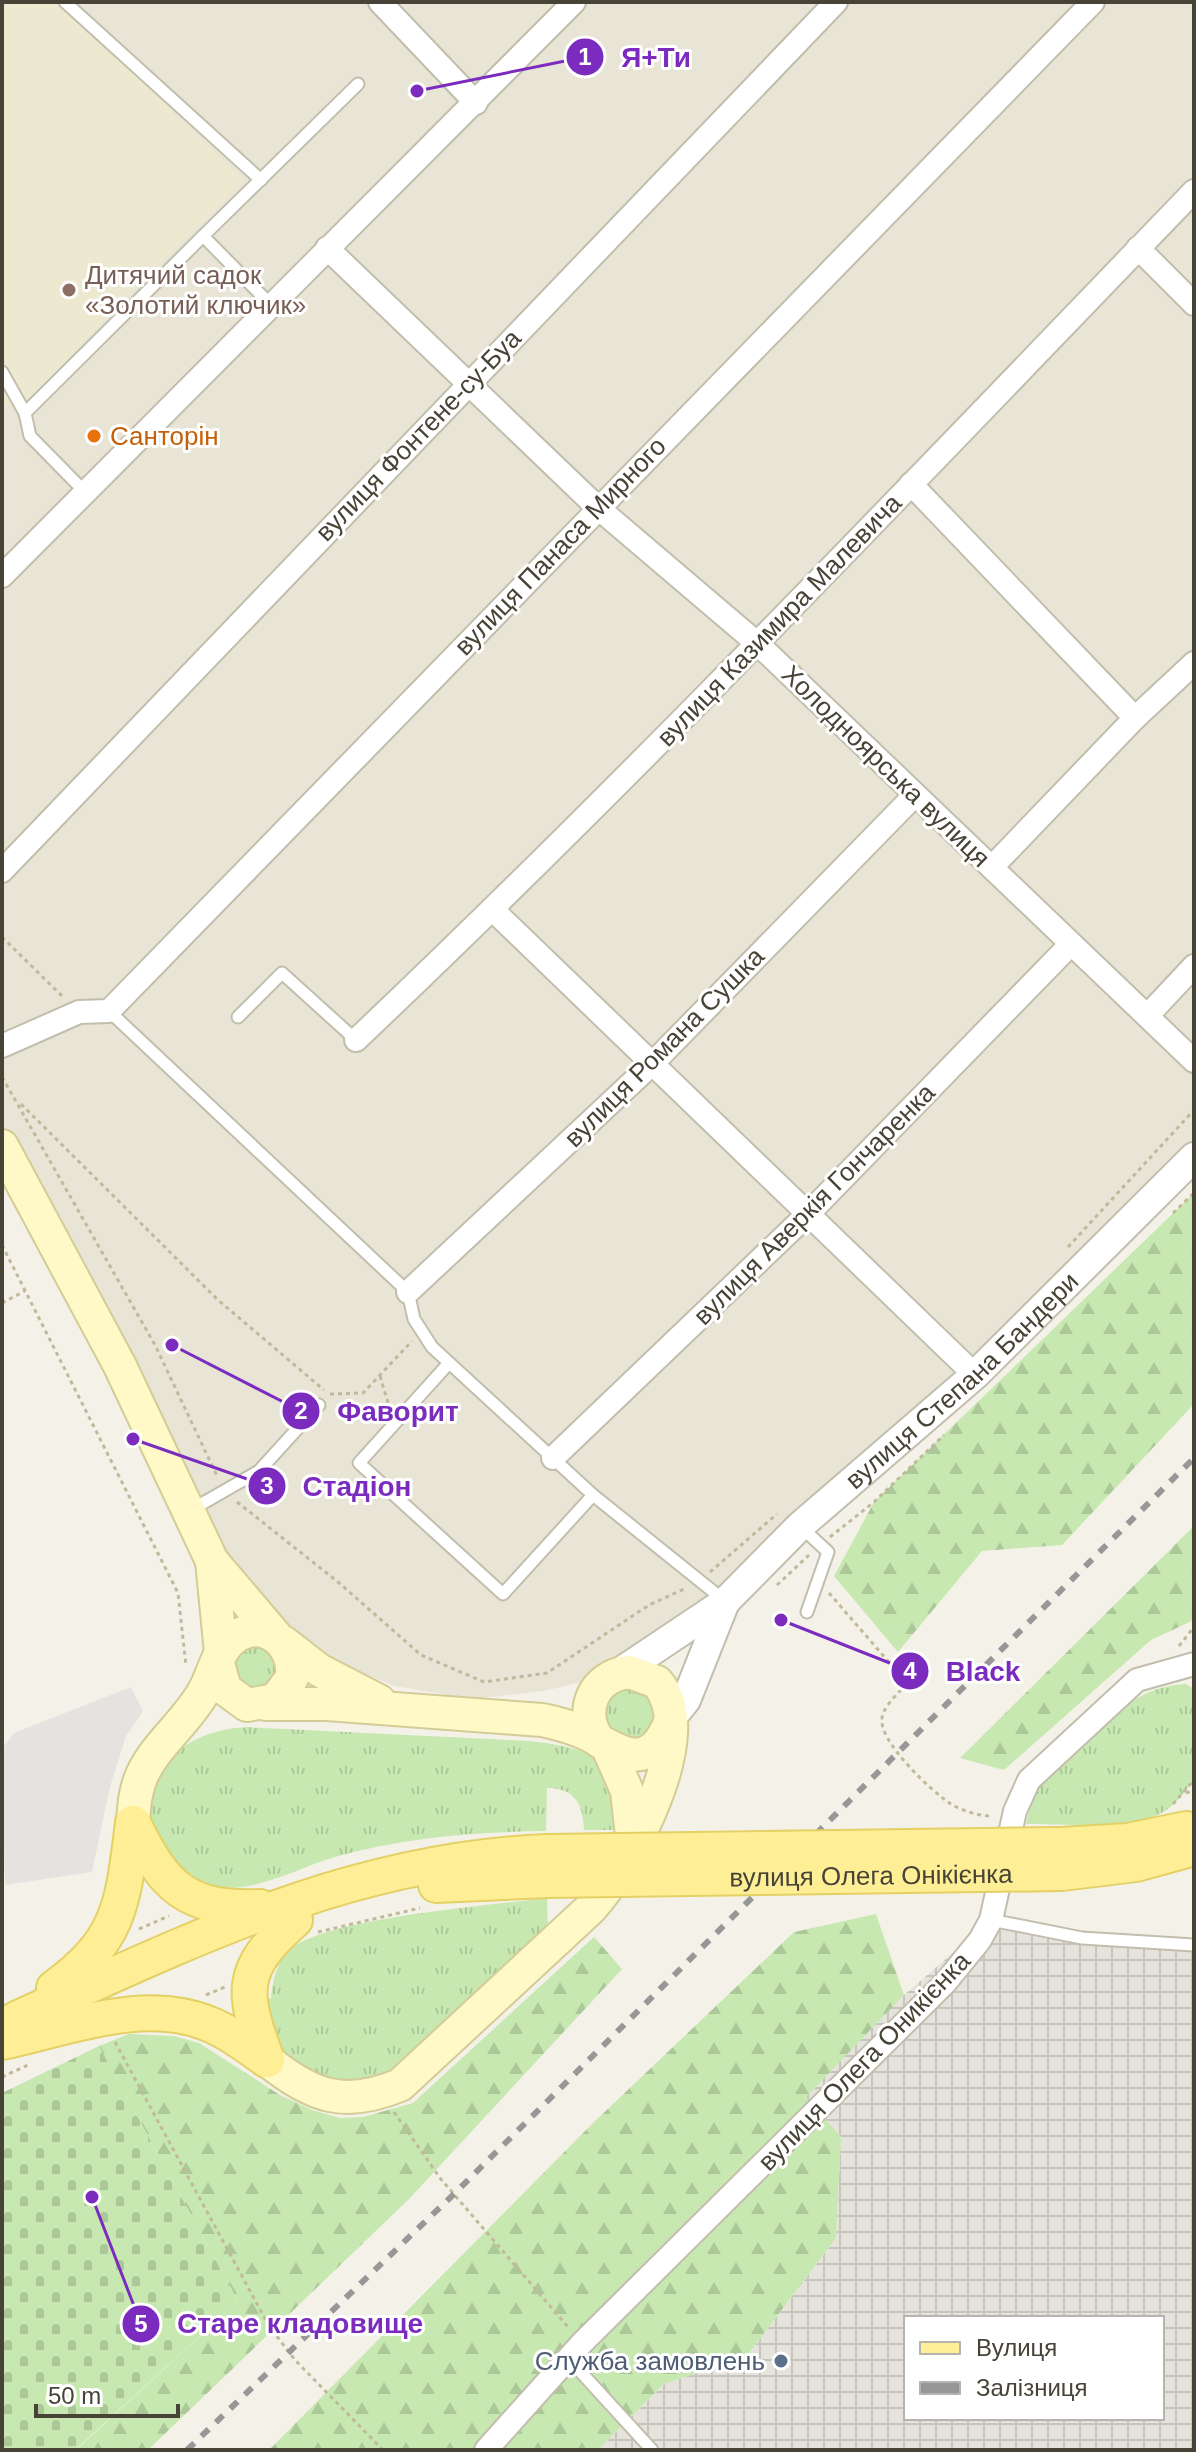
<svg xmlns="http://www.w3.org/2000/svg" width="1196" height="2452" viewBox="0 0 1196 2452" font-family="Arial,sans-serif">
  <defs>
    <pattern id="industrial-grid" width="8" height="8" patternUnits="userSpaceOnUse" patternTransform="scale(2)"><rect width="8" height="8" fill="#e6e3dc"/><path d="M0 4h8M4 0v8" fill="none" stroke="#c7c4bd"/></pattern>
    <pattern id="grass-tufts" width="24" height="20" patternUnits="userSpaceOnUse" patternTransform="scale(2)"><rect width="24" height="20" fill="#c7e8b0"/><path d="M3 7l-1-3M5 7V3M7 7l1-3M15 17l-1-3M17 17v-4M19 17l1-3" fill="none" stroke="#acc898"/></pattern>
    <pattern id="forest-firs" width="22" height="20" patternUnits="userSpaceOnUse" patternTransform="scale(2)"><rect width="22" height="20" fill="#c7e8b0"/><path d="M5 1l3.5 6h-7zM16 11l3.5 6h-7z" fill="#acc898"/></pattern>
    <pattern id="cemetery-stones" width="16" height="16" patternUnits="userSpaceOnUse" patternTransform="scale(2)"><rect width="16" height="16" fill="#c7e8b0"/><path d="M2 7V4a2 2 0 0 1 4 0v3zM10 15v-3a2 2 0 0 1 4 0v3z" fill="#acc898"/></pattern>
  </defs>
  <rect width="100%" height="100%" fill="#f4f2e8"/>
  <!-- residential -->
  <path fill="#e8e5d6" d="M2,2H1194V1157L975,1375L619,1673L544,1691L473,1699L394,1686L275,1635L212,1561L2,1146Z"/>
  <!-- industrial -->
  <path fill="url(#industrial-grid)" fill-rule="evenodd" d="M991,1920L1022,1928L1194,1945V2450H598L664,2384L747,2356L836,2238L841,2137L805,2097L904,1995ZM906,2318H1162V2418H906Z"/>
  <!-- education -->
  <path fill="#ede9d1" d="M2,2H58L244,180L27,400L14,406L2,405Z"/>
  <!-- grass -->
  <g fill="url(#grass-tufts)">
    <path d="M268,1642L282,1681L251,1694L233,1680L234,1652Z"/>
    <path d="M1186,1684L1194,1689V1780C1185,1791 1176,1805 1163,1812C1134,1830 1059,1824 1026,1824L1033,1795L1043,1780C1085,1742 1126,1686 1186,1684Z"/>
    <path d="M640,1686L657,1709L653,1728L634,1742L606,1735L604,1694Z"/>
    <path d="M246,1727L529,1741C607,1750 605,1759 618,1830H584C583,1804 575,1788 547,1788L546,1831C474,1832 405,1837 335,1857C304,1866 274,1883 242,1887C223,1890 205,1884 190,1874L180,1879C170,1862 156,1843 150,1824C147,1813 151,1798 154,1787C168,1746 205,1730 246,1727Z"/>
    <path d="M547,1898L548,1930L407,2063L379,2080L328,2083L286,2059L258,2004L271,1998C273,1980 276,1961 292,1948C329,1918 494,1905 547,1898Z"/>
  </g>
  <!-- forest -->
  <g fill="url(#forest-firs)">
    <path d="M1194,1193V1404L1062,1545L982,1551L898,1652L834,1576L874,1502Z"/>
    <path d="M1194,1526V1620L1151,1640L1004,1770L960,1758Z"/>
    <path d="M876,1914L904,1995L806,2097L841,2137L836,2238L747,2356L664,2384L598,2450H269L593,2123L794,1932Z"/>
    <path d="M594,1937L622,1969L409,2199L148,2450H76L238,2301L99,2046L129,2034L174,2036L199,2043L280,2095L312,2110L340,2118L363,2117L413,2103Z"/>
  </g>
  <!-- cemetery -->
  <path fill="url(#cemetery-stones)" d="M99,2046L238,2301L75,2450H2V2093Z"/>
  <!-- parking -->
  <path fill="#e5e3df" d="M131,1687L143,1711L126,1736L110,1787L92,1872L5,1885L2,1749L14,1733Z"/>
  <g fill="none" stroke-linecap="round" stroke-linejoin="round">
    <!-- service casing -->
    <g stroke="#c2bead" stroke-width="15">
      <g id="service">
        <path d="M65,2L261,180"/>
        <path d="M271,305L203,236L358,84"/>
        <path d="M2,372L25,413L30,436L86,493"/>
        <path d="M25,413L203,236"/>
        <path d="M109,1011L408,1292L414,1319L432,1347L593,1495L725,1601"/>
        <path d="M238,1017L282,973L356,1040"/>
        <path d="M449,1363L359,1463L503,1594L593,1495"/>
        <path d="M191,1510L259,1471L319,1405"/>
        <path d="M801,1527L828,1552L807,1612"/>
        <path d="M991,1920L1082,1938L1194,1945"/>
        <path d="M568,2358L652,2450"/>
      </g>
    </g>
    <!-- minor casing -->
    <g stroke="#c2bead" stroke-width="26">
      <g id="minor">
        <path d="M380,2L476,103"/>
        <path d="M327,248L597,507L758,644L1194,1061"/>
        <path d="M1138,248L1194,304"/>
        <path d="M911,484L1135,718"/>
        <path d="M2,576L574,2"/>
        <path d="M992,867L1135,718L1194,663"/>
        <path d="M2,871L836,2"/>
        <path d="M493,910L975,1375"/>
        <path d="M1148,1015L1194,966"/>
        <path d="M356,1040C645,766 918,477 1194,191"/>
        <path d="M2,1046L79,1012L109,1011L1093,2"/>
        <path d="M408,1292L653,1063L914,796"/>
        <path d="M553,1458L810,1212L1071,944"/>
        <path d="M486,2450L582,2343L945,1983L980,1940L991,1920L1015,1811L1029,1780L1137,1680L1194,1664"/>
      </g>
    </g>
    <!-- tertiary casing -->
    <g stroke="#c2bead" stroke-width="32">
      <g id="tertiary">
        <path id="s1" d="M619,1673L725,1602L800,1526L975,1375L1194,1157"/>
        <path d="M670,1720L686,1700L725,1602"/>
      </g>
    </g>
    <!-- secondary casing -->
    <g stroke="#d4cc97" stroke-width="36">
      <g id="secondary">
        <path d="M2,1146L120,1366L212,1561L275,1635"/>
        <path d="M212,1561L221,1653"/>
        <path d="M283,1642L319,1670L379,1701"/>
        <path d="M266,1704H327L542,1720C557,1723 571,1727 585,1733C617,1749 646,1776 669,1725"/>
        <path d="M609,1750L627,1791L633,1845"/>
        <path d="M133,1823C134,1806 135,1791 142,1775C157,1743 187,1722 204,1691C213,1675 218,1649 234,1638C264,1616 296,1645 292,1678L275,1700L247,1705L225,1689L218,1663"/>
        <path d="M267,2060C312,2097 345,2108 400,2085L591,1908C629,1866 702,1734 657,1682L629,1672C593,1676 578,1711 599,1741"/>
      </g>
    </g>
    <!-- primary casing -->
    <g stroke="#e4d065" stroke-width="38">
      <g id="primary">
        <path d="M133,1823C164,1887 186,1910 260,1907"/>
        <path d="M1062,1845L1128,1841L1186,1829"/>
        <path d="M1062,1873L1136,1864L1194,1848"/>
        <path d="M436,1885L547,1880"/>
        <path d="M54,1988C122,1939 123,1901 133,1823"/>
        <path d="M16,2019C191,1940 351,1860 547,1852"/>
        <path d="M2,2042C68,2028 144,1997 209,2024C230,2032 249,2048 267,2060"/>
        <path d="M267,2060C242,1992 238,1970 295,1920"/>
      </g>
    </g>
    <!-- path -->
    <g stroke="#c1b99b" stroke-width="3" stroke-dasharray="4 4" stroke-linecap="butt">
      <path d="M2,937L64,998"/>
      <path d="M2,1077L155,1345L218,1478"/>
      <path d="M21,1104L218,1300L324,1390"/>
      <path d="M1173,1213L1194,1193"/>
      <path d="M2,1245L178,1593L186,1666"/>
      <path d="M1068,1247L1194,1110"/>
      <path d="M2,1303L25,1291"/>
      <path d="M380,1376L389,1406"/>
      <path d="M330,1394L363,1393L412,1341"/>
      <path d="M237,1502L338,1582L421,1655L484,1682L547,1673L649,1605L684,1589"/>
      <path d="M830,1537L874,1502L944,1435"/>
      <path d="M710,1572L777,1514"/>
      <path d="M777,1585L809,1555"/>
      <path d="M829,1593L907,1683C899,1693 884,1705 882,1718C878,1741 932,1792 951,1804C963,1811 978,1816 992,1816"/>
      <path d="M1179,1646L1194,1627"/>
      <path d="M1186,1793L1194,1790"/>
      <path d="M1173,1804L1194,1780"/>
      <path d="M139,1929L169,1916"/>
      <path d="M318,1932L420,1908"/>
      <path d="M206,1995L225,1987"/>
      <path d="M115,2042L269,2326L295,2360L383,2450"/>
      <path d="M2,2077L28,2065"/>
      <path d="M394,2112L440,2178L568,2327"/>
    </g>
    <!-- service -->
    <use href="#service" stroke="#fff" stroke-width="11"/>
    <!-- minor -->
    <use href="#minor" stroke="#fff" stroke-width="22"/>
    <!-- tertiary -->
    <use href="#tertiary" stroke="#fff" stroke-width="28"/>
    <!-- secondary -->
    <use href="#secondary" stroke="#fff9c7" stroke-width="32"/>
    <!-- primary -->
    <use href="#primary" stroke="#feef96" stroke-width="34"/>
    <!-- rail -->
    <path stroke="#979797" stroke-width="6" stroke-dasharray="10 10" stroke-linecap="butt" d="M187,2450L454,2194L1194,1458"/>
    <!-- primary-bridge casing -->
    <g stroke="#e4d065" stroke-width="38" stroke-linecap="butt">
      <g id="primary-bridge">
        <path d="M547,1852L1062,1845"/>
        <path id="s2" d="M547,1880L1062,1873"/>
      </g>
    </g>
    <!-- primary-bridge -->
    <use href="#primary-bridge" stroke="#feef96" stroke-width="34"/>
  </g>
  <!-- markers -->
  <circle fill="#8d6e63" stroke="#fff" stroke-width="3" cx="69" cy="290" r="8"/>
  <circle fill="#e8710a" stroke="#fff" stroke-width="3" cx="94" cy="436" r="8"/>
  <circle fill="#5c6f8a" stroke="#fff" stroke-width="3" cx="781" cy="2361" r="8"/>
  <g text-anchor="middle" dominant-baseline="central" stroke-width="6" stroke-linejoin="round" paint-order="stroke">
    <!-- education labels -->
    <g font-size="26" fill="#785e54" stroke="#fff" text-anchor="start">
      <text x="85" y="275">Дитячий садок<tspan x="85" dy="30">«Золотий ключик»</tspan></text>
    </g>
    <!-- street labels -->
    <g font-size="26" fill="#474336" stroke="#fff">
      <text transform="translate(418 435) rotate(-46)">вулиця Фонтене-су-Буа</text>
      <text transform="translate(560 546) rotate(-46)">вулиця Панаса Мирного</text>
      <text transform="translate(779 620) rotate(-46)">вулиця Казимира Малевича</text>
      <text transform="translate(886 766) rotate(44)">Холодноярська вулиця</text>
      <text transform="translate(664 1047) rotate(-45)">вулиця Романа Сушка</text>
      <text transform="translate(814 1204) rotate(-45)">вулиця Аверкія Гончаренка</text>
      <text stroke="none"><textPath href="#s1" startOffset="452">вулиця Степана Бандери</textPath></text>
      <text stroke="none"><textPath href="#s2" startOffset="324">вулиця Олега Онікієнка</textPath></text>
      <text transform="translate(864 2061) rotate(-46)">вулиця Олега Оникієнка</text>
    </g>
    <!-- food labels -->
    <g font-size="26" fill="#c56008" stroke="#fff" text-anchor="start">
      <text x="110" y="436">Санторін</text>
    </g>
    <!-- service labels -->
    <g font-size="26" fill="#4e5e75" stroke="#fff" text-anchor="end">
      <text x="765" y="2361">Служба замовлень</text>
    </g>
  </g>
  <!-- callouts -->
  <path fill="none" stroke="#7b2cbf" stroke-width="3" d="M417 91L585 57M172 1345L301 1411M133 1439L267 1486M781 1620L910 1671M92 2197L141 2324"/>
  <g fill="#7b2cbf" stroke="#fff" stroke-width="3">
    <circle cx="417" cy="91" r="8"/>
    <circle cx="172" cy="1345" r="8"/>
    <circle cx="133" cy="1439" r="8"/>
    <circle cx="781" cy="1620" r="8"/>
    <circle cx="92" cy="2197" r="8"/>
    <circle cx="585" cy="57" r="20"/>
    <circle cx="301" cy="1411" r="20"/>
    <circle cx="267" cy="1486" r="20"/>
    <circle cx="910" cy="1671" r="20"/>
    <circle cx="141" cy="2324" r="20"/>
  </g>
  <g font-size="24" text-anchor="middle" font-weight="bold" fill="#fff">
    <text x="585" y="65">1</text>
    <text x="301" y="1419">2</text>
    <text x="267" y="1494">3</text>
    <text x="910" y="1679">4</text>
    <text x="141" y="2332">5</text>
  </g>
  <g font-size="28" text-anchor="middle" font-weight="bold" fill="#7b2cbf" stroke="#fff" stroke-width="6" stroke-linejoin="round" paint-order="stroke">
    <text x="656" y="67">Я+Ти</text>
    <text x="398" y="1421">Фаворит</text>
    <text x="357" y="1496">Стадіон</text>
    <text x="983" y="1681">Black</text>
    <text x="300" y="2333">Старе кладовище</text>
  </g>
  <!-- border -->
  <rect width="1196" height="2452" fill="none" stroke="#474336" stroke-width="8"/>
  <!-- legend -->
  <rect x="904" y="2316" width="260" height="104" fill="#ffffff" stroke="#b5b4af" stroke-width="2"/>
  <rect x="920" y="2342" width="40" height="12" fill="#feef96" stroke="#b5b4af" stroke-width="2"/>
  <text x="976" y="2356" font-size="24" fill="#474336">Вулиця</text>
  <rect x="920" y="2382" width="40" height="12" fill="#979797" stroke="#b5b4af" stroke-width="2"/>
  <text x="976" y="2396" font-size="24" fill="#474336">Залізниця</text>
  <!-- scale -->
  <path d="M36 2404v12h142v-12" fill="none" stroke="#474336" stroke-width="4"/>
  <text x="48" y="2404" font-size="24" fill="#474336" stroke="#ffffff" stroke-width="6" paint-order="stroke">50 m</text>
</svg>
